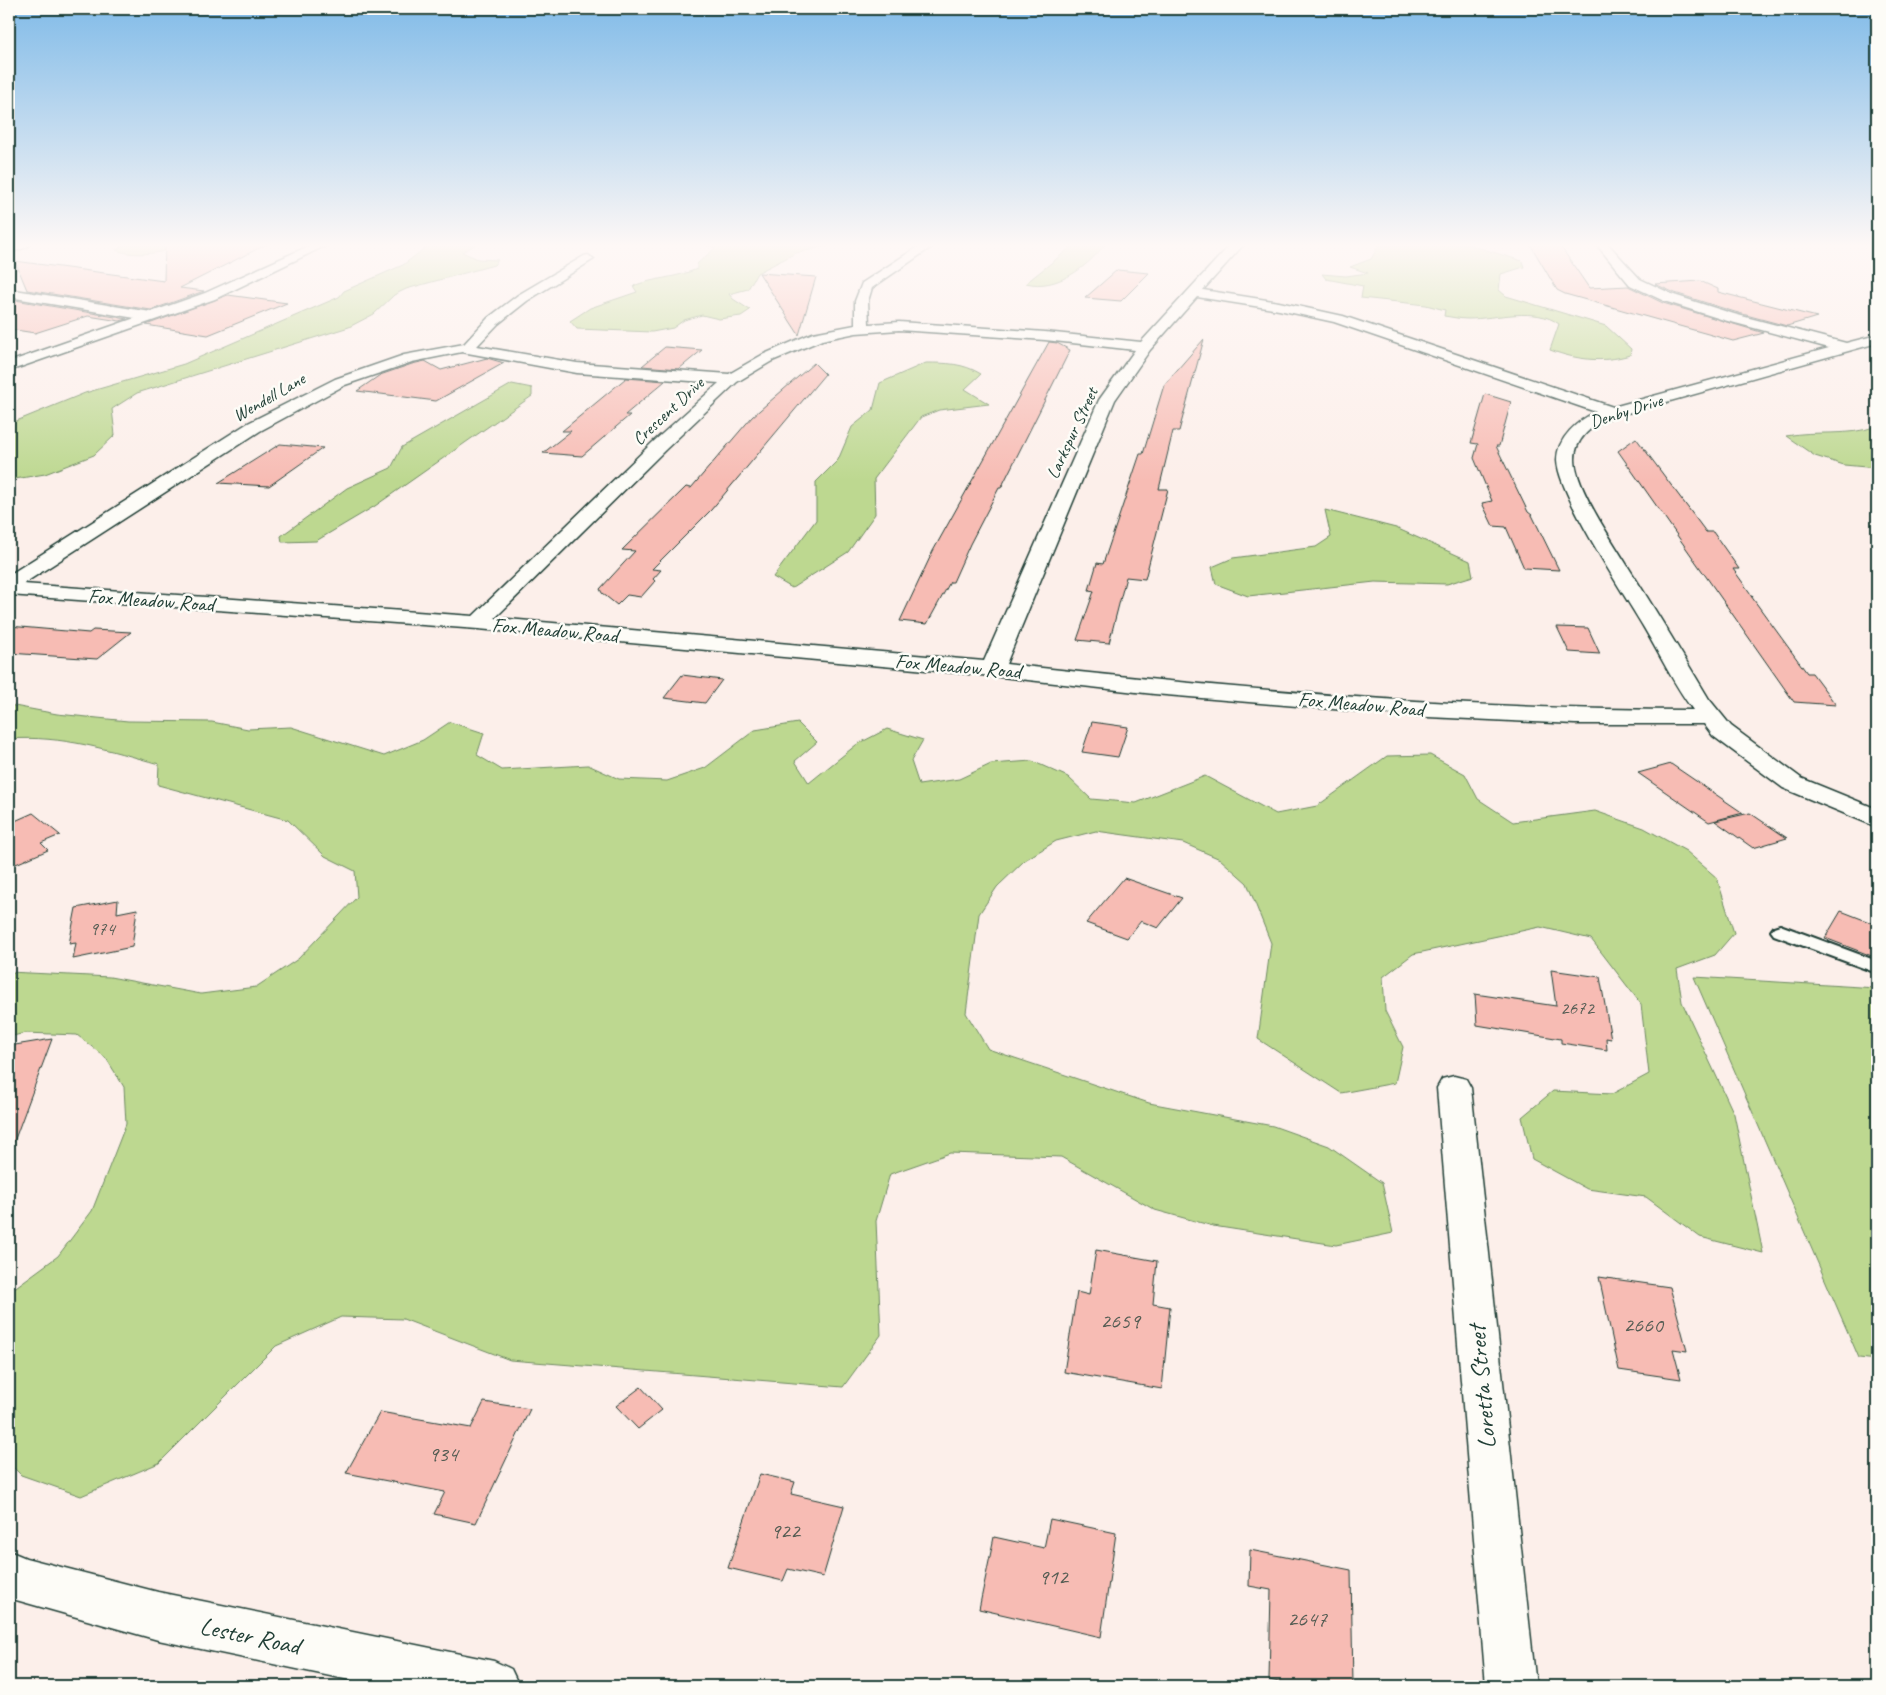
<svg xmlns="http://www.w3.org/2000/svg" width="1886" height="1695" viewBox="0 0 1886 1695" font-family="Caveat,sans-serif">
  <rect width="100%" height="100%" fill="#fcefea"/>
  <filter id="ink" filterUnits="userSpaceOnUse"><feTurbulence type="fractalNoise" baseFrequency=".02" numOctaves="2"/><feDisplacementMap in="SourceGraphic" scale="10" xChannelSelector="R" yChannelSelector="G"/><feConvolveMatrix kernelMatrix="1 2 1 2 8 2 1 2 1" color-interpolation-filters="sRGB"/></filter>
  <g filter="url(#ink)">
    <!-- green -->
    <g fill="#bdd890" stroke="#6e8a62">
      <path d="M126,244H182C167,254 133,257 116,250Z"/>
      <path d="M430,244H477L462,252L478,259L498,260L494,265L406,289L394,295L374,314L349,327L137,393L112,409L115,435L94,455L45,474L9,480V424L85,393L184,364L339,297L344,291L403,265Z"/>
      <path d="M704,244H835L796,253L757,273L748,289L729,294L733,299L750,310L741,316L719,319L702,315L684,320L673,328L652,332L577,329L570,321L590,308L637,292L633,286C654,278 676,278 697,269V264L715,248Z"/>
      <path d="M1075,244H1105C1088,267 1056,291 1026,283Z"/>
      <path d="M1467,244L1522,261L1524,267L1501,274L1499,290L1506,296L1606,326L1631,349L1630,355C1603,363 1577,360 1550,350L1559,324C1536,306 1495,319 1468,319C1460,319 1452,317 1444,316L1445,310L1426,305L1361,298L1363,286L1326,279L1322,274L1346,276L1368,273L1350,267L1371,259L1379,245Z"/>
      <path d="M926,363C946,363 963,363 981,374L965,389L989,404L939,410L921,417L874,479L875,514L848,552L792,588L773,577L816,520V482L838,460L852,427L873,410L880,383Z"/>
      <path d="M512,384L532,388V396L375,506L316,541L282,542L281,536L347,488L391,468L402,447Z"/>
      <path d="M1877,426V468L1844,465L1815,456L1786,436C1816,430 1848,437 1877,426Z"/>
      <path d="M1325,510L1396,528L1470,561L1473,576L1447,584L1375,582L1248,596L1216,584L1212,567L1233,558L1316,547L1331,537Z"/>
      <path d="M9,705L57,714L128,721L212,722L248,729L291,727L384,756L423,740L450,722L484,733L477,755L502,770L588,765L619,779L667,781L705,768L755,730L798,723L817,742L795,761L809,783L856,745L887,729L923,740L911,761L919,785L959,779L991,764L1032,761L1068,777L1091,799L1136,803L1205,776L1276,814L1317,806L1387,756L1430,755L1465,774L1478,799L1513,822L1595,811L1644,828L1686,851L1717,878L1734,933L1715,955L1677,969L1682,1002L1734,1114L1763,1253L1700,1237L1646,1197L1587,1189L1532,1159L1522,1117L1553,1091L1612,1094L1649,1074L1641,1004L1591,939L1540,927L1413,954L1383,977L1385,1011L1403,1047L1395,1083L1341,1093L1258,1039L1271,943L1247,883L1220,859L1183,843L1096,831L1056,841L1025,860L997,887L979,914L966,1013L988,1049L1149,1103L1273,1126L1329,1146L1382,1183L1393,1233L1336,1245L1213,1226L1155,1210L1061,1157L950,1153L890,1174L876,1221L881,1335L843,1387L510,1360L403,1319L341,1317L276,1346L159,1463L81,1496L21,1475L9,1463V1292L58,1256L92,1211L126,1124L124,1087L106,1058L77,1035L25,1033L9,1037V972L110,977L201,994L256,987L298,959L357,897L355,871L325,856L288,820L158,785L159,764C108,750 63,735 9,739Z"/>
      <path d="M1694,977L1877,988V1360L1859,1358Z"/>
    </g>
    <!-- building -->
    <g fill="#f7bcb4" stroke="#1f3d34">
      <path d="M165,244H267L180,288L204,291L151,310L27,290L15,261L164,281Z"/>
      <path d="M1530,244H1559L1589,288L1628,286L1663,303L1764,333L1733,341L1565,294L1557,290Z"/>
      <path d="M1117,270L1149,273L1121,301L1085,298Z"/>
      <path d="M759,273L816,277L799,335Z"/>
      <path d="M1700,281L1718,289V292L1817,317L1787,326L1735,312L1675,293L1655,284Z"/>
      <path d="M228,295L287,303L208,335L146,325Z"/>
      <path d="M9,299L127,319L120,321L88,316L35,333L9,329Z"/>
      <path d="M1204,339L1179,431H1173L1159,489H1168L1145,579L1126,577L1109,643L1077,640L1094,591L1089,590L1097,563L1103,564L1140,454H1143L1164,385Z"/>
      <path d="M1049,342L1057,343L1070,350L1001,488H999L970,544L953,582H950L927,624L900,621L933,551Z"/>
      <path d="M665,347L702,350L679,369L642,366Z"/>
      <path d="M487,358L504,363L436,401L357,391L380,375L412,364L425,361L441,370Z"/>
      <path d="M814,363L825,374L711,510L652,569L661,570L653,579L655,581L641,597L627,595L617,605L602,593L600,589L635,551L622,550L686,487L691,488L752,417Z"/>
      <path d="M626,378L665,381L625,415H630L582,456L543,453L571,431H562Z"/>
      <path d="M1485,394L1511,402L1499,446H1496L1528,512L1532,515L1559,570L1524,568L1506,527L1493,526L1482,503L1492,501L1474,458L1478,444L1471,443Z"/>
      <path d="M1636,438L1706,532H1713L1739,569H1733L1753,597L1751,596L1807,673H1812L1836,705L1794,702L1618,451Z"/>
      <path d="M280,444L323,448L269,486L218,483Z"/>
      <path d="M9,626L89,633L93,630L131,632L97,659L9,653Z"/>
      <path d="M1557,627L1588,628L1600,654L1569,652Z"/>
      <path d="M682,675L722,680L705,703L664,698Z"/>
      <path d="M1092,722L1128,727L1118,757L1082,752Z"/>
      <path d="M1671,764L1743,813L1709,822L1638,773Z"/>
      <path d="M33,813L60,835L41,843L48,850L9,867V816L15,821Z"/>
      <path d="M1750,813L1787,838L1753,848L1715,821Z"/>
      <path d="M1124,878L1182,898L1158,928L1141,921L1127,938L1086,923Z"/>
      <path d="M118,900L117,913L137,909L132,947L73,959L76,943L69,944L76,908Z"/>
      <path d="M1841,911L1877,925V958L1825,938Z"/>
      <path d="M1551,970L1600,977L1611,1039L1606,1038L1607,1050L1561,1043V1039L1477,1025L1475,994L1556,1006Z"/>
      <path d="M52,1039L12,1147H9V1046Z"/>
      <path d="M1096,1250L1157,1261L1153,1304L1170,1307L1162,1389L1064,1372L1077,1292L1089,1295Z"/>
      <path d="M1599,1277L1670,1287L1687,1351L1673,1349L1681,1379L1619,1370Z"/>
      <path d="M641,1387L662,1410L638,1429L616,1406Z"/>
      <path d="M484,1402L530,1409L476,1523L434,1514L445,1492L346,1473L380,1412L471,1428Z"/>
      <path d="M760,1474L795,1482L791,1494L844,1506L823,1577L788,1569L783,1581L728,1568Z"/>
      <path d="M1050,1519L1116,1533L1101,1637L979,1609L994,1537L1044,1548Z"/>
      <path d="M1250,1550L1351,1570L1353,1686H1299L1269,1680L1271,1590L1249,1586Z"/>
    </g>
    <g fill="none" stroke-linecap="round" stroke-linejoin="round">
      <!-- service casing -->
      <g stroke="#1f3d34" stroke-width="4">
        <path id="service" d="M1780,925L1877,961V973L1774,935L1771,931L1774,927Z"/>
      </g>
      <!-- minor casing -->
      <g stroke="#1f3d34" stroke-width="3">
        <g id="minor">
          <path d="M29,244L27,247L9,253V245Z"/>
          <path d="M313,244H329L215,299L9,371V362L135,318L9,297V289L151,312L205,293Z"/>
          <path d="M922,244H936L872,288L868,301L869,324L899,322L1045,332L1141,342L1231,244H1244L1203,290L1279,302L1343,316L1613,407L1829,348L1724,320L1664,301L1630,285L1596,244H1608L1640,279L1674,295L1734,314L1846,343L1877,335V343L1606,419C1590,428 1575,439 1575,459C1575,487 1612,540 1627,565C1655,609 1682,654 1709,699L1731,726L1801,778L1877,809V827L1783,788L1713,736L1704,724H1575L1428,717L1154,694L992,676L478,629L9,595V575L248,423L335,379L404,355L464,344L488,318L518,295L584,256L588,255L594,259L527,301L498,324L477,346L577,363L729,374L762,355L813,333L855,325V301L862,283ZM1197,297L1279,310L1334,322L1596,412C1578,420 1557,438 1557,460C1558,494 1624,594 1644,628C1660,655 1674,685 1693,710C1463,710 1234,689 1006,664L1115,400L1150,350ZM899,330L1045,340L1135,350L1099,400L984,661L495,618L665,450L737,382L772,361L822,340L856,333ZM462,352L577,373L719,383L653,442L473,616L23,584L260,431L345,385L412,362Z"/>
          <path d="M1454,1076L1466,1079L1471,1088L1536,1686H1486L1437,1088L1442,1079Z"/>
          <path d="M9,1551L26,1558L158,1592L494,1661L511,1669L519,1686H378L158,1640L9,1598Z"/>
        </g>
      </g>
      <!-- service -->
      <use href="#service" fill="#fdfcf7" fill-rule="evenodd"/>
      <!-- minor -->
      <use href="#minor" fill="#fdfcf7" fill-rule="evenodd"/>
    </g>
  </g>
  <!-- sky -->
  <linearGradient id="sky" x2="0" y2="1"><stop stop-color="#81bbe8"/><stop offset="0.51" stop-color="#fef8f6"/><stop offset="1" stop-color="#fef8f6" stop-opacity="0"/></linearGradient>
  <rect width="1886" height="481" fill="url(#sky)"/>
  <g text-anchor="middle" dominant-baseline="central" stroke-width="5" stroke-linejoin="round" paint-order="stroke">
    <!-- far-street labels -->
    <g font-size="18" fill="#1f3d34" stroke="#fdfcf7">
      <text transform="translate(269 397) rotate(-30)">Wendell Lane</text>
      <text transform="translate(668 411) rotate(-43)">Crescent Drive</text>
      <text transform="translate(1626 411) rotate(-18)">Denby Drive</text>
      <text transform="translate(1072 433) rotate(-65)">Larkspur Street</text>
    </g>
    <!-- number labels -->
    <g font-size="19" fill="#555d54">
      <text x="102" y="929">974</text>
      <text x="1577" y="1008">2672</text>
    </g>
    <!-- street labels -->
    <g font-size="21" fill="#1f3d34" stroke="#fdfcf7">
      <text transform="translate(151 600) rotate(4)">Fox Meadow Road</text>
      <text transform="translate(555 630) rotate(5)">Fox Meadow Road</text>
      <text transform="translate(958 666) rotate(5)">Fox Meadow Road</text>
      <text transform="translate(1361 704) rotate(5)">Fox Meadow Road</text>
    </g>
    <!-- near-number labels -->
    <g font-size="22" fill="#555d54">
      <text x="1120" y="1321">2659</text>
      <text x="1643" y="1325">2660</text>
      <text x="443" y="1454">934</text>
      <text x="785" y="1531">922</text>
      <text x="1053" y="1577">912</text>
      <text x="1307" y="1619">2647</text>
    </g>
    <!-- near-street labels -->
    <g font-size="25" fill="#1f3d34" stroke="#fdfcf7">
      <text transform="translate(1482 1387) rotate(-95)">Loretta Street</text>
      <text transform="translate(250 1636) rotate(12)">Lester Road</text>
    </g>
  </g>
  <!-- margin -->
  <rect width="1886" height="1695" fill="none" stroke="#fdfcf7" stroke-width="30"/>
  <rect x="15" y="15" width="1856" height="1665" fill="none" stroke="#1f3d34" stroke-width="2" filter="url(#ink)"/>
</svg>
